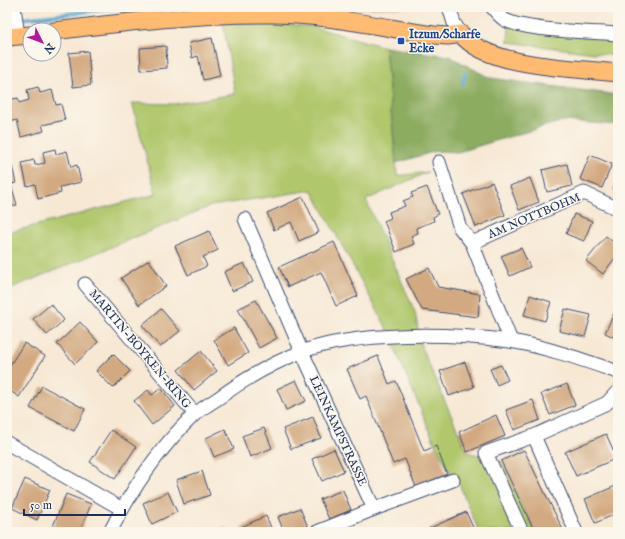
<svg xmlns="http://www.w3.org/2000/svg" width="625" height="539" viewBox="0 0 625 539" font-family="'IM FELL English',serif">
  <rect width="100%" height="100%" fill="#fbf7ec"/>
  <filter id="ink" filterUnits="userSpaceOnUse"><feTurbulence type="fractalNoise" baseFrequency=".025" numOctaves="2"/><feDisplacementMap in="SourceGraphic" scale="8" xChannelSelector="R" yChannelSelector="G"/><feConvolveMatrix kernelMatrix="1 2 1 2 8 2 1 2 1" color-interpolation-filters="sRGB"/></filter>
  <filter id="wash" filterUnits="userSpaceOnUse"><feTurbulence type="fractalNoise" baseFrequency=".012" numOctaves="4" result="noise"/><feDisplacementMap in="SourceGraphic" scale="16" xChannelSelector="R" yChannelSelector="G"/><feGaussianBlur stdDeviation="0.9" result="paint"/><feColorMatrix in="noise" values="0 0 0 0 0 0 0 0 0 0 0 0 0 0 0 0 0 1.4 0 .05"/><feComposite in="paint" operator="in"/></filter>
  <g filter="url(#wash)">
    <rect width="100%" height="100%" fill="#f7e8d4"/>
    <!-- green -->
    <g fill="#b0c76c" stroke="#667b65">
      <path d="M223,22L310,26L385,47L397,176L428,172L366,200L415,312L421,346L467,452L501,461L535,532H479L460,486L450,472L436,446L385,325L312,190L211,206L7,290V233L156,194L132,103L173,104L235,94Z"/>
      <path d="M509,26L618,39V56L508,42Z"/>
    </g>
    <!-- forest -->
    <path fill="#8cac60" stroke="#546e5f" d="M385,47L449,56L490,78L618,95V125L563,121L458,152L436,151L396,163Z"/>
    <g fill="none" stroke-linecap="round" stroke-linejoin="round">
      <!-- stream -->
      <g stroke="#54a3cd" stroke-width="4">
        <path d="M20,19L129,7"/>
        <path d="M463,84L465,73"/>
      </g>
    </g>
    <g id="blocks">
      <!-- building -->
      <g fill="#d2a980">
        <path d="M358,7H404V8L358,9Z"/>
        <path d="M607,7H618V12L606,10Z"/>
        <path d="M212,38L220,76L203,80L198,56L192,58L189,43Z"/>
        <path d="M166,46L167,68L141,70L140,48Z"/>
        <path d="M88,51L91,85L73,87L69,53Z"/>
        <path d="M38,87L40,93L52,90L56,105L61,104L65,120L42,125L44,131L21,137L17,120L10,122L7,100L18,98L19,103L29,100L27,90Z"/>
        <path d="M55,149L56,154L67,151L71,167L77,165L81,182L60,187L61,193L38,199L35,184L27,186L22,163L34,160L35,165L45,163L43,152Z"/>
        <path d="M590,155L612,164L602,188L580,179Z"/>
        <path d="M567,164L572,186L547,192L542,170Z"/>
        <path d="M12,166L16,183L11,184L17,205L7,208V167Z"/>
        <path d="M530,178L539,202L519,210L510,186Z"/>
        <path d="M618,178V192L613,190Z"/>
        <path d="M492,182L505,215L476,227L463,194Z"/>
        <path d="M427,187L438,214L433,217L434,221L416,228L418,233L411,236L414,244L396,252L384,221L391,218L389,212L405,206L403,201L413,197L411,193Z"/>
        <path d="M303,197L319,232L299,241L291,222L274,230L267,213Z"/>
        <path d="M574,214L592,221L584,241L566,234Z"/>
        <path d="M209,231L218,250L203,257L207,266L188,275L175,246Z"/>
        <path d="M606,236L618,246V254L603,274L586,261Z"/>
        <path d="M334,242L358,296L336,306L321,272L288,287L279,267Z"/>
        <path d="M521,248L530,267L510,276L501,256Z"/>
        <path d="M149,260L166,286L139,305L121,278Z"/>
        <path d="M244,263L253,282L232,291L224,272Z"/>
        <path d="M429,268L438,287L480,294L478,317L422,310L406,279Z"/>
        <path d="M530,295L551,302L545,321L524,315Z"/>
        <path d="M256,300L277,338L259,348L238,309Z"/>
        <path d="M51,304L64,320L47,335L33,319Z"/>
        <path d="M618,304V339L605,333Z"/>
        <path d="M161,309L180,331L160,347L142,325Z"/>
        <path d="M565,309L591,315L585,337L559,331Z"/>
        <path d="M80,322L98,342L75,364L57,344Z"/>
        <path d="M234,328L248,353L228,365L214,340Z"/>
        <path d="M24,343L45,356L19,397L7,389V370Z"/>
        <path d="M201,351L217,371L194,390L178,370Z"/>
        <path d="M113,354L130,371L113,388L96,371Z"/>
        <path d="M378,356L389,384L396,381L424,451L436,446L447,474L416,487L405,459L393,464L366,396L360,399L347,369Z"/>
        <path d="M465,362L474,387L449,396L440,371Z"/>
        <path d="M501,365L508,380L497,385L490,369Z"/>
        <path d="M296,380L306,401L286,410L277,389Z"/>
        <path d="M567,384L575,405L550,415L541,394Z"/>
        <path d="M42,386L85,409L74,431L30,408Z"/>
        <path d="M161,388L175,406L152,425L134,401L148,390L152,395Z"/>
        <path d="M533,400L540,420L514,430L506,410Z"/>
        <path d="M496,415L505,436L467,452L459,432Z"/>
        <path d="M313,417L321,438L291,449L283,429Z"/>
        <path d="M264,428L272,448L250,457L242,436Z"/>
        <path d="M225,429L234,449L214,457L206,438Z"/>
        <path d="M111,430L136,447L115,479L90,462Z"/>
        <path d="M606,434L617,458L576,476L565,452Z"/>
        <path d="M334,449L344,471L322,481L312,459Z"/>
        <path d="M524,450L564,532H535L501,461Z"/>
        <path d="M202,471L210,495L184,504L176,480Z"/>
        <path d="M25,479L50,490L37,520L12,508Z"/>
        <path d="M618,485V513L595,523L585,499Z"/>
        <path d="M343,490L351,510L329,519L320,499Z"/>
        <path d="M168,492L177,512L152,524L143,503Z"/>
        <path d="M66,494L91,504L80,532H68L53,526Z"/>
        <path d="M300,508L308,527L297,532H284L278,517Z"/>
        <path d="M466,512L475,532H429L428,529Z"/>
        <path d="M266,516L273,532H243L241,527Z"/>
        <path d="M226,527L228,532H215Z"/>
      </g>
    </g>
  </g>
  <g filter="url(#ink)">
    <use href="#blocks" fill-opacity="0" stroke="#3c4b70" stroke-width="1"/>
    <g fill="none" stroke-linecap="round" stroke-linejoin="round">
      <!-- minor casing -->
      <g stroke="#3c4b70" stroke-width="15">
        <g id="minor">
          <path d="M14,7L18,36"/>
          <path d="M449,7L454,23L461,34"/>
          <path d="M492,7C496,12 500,17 505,20C527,31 591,32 618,34"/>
          <path d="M439,162L460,228L472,243L511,341"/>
          <path d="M245,219L302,352L374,509L317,532"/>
          <path d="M472,243L584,193L618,209"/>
          <path d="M85,284L195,414"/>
          <path d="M7,443L122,509"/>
          <path d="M374,509L453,480"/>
          <path d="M110,532C132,489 159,448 194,415C201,409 209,404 217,399C243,380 270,364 301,352C357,331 451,333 510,341C547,347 583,360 618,372"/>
          <path d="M522,532L486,453L534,436"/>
          <path d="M576,532L534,436L607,403L618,391"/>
        </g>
      </g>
      <!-- major casing -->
      <g stroke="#3c4b70" stroke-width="19">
        <g id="major">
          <path d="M54,31C127,22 201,13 275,14C328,15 381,27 434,35L448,36L461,34C488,68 576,68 618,73"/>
          <path d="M7,37L30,35"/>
        </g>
      </g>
      <!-- minor -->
      <use href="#minor" stroke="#fff" stroke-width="13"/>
      <!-- major -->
      <use href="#major" stroke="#ffbb71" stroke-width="17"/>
    </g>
  </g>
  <!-- markers -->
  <rect fill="#1a4fb4" stroke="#fbf7ec" stroke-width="1.5" x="397" y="37" width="8" height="8" rx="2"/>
  <g text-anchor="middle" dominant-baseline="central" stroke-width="3" stroke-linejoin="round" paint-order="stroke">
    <!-- transit labels -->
    <g font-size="12" font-weight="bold" fill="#164399" stroke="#fbf7ec" text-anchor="start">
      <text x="409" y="34">Itzum/Scharfe<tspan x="409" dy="14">Ecke</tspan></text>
    </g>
    <!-- street labels -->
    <g font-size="12" fill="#1b2f5e" stroke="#fbf7ec">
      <text transform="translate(534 216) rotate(-23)">AM NOTTBOHM</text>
      <text transform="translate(140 349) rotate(50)">MARTIN-BOYKEN-RING</text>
      <text transform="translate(338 431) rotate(65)">LEINKAMPSTRASSE</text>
    </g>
  </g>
  <!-- margin -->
  <rect width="625" height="539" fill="none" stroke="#fbf7ec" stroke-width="24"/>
  <!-- north arrow -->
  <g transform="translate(42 42) rotate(132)"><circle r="19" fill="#fbf7ec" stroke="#a1a7b3"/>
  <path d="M0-3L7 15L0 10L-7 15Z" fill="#b5179e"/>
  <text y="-6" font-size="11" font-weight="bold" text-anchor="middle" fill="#1b2f5e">N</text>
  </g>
  <!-- scale -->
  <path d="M24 509v6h101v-6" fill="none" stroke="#1b2f5e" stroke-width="2"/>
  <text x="30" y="509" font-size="12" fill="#1b2f5e" stroke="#fbf7ec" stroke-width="3" paint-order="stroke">50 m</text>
</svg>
